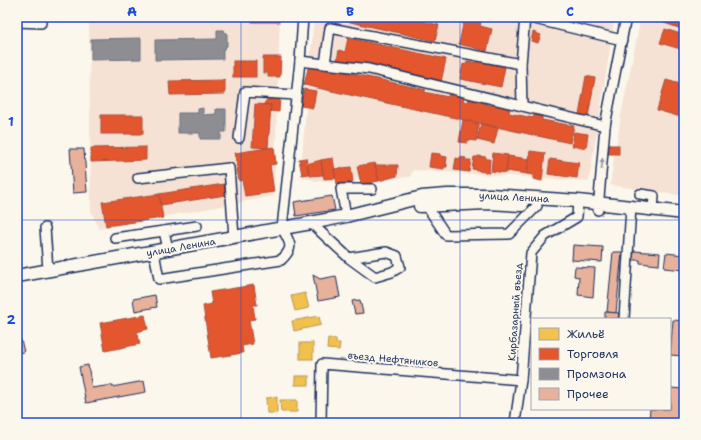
<svg xmlns="http://www.w3.org/2000/svg" width="701" height="440" viewBox="0 0 701 440" font-family="'Shantell Sans',sans-serif">
  <rect width="100%" height="100%" fill="#fbf7ec"/>
  <filter id="ink" filterUnits="userSpaceOnUse"><feTurbulence type="fractalNoise" baseFrequency=".025" numOctaves="2"/><feDisplacementMap in="SourceGraphic" scale="8" xChannelSelector="R" yChannelSelector="G"/><feConvolveMatrix kernelMatrix="1 2 1 2 8 2 1 2 1" color-interpolation-filters="sRGB"/></filter>
  <g filter="url(#ink)">
    <!-- built -->
    <g fill="#f5e2d4">
      <path d="M89,17H280L274,196L99,229L91,211Z"/>
      <path d="M314,17H615L589,181L413,170L410,177L316,181L303,177L301,168Z"/>
      <path d="M641,17H684V196L610,185L621,115Z"/>
    </g>
    <!-- homes -->
    <g fill="#f2c14e" stroke="#b29553">
      <path d="M305,293L309,308L295,311L291,296Z"/>
      <path d="M319,316L321,325L294,331L292,321Z"/>
      <path d="M328,338L336,339V343H340L339,350L327,349Z"/>
      <rect x="300" y="343" width="13" height="16"/>
      <rect x="295" y="376" width="14" height="9"/>
      <path d="M277,397V413H267L266,398Z"/>
      <path d="M280,400H297V412H281Z"/>
      <path d="M448,419L459,420V423H447Z"/>
    </g>
    <!-- shops -->
    <g fill="#e4572e" stroke="#a84b3c">
      <rect x="252" y="17" width="27" height="5"/>
      <path d="M328,17H404L439,25L435,41Z"/>
      <path d="M648,17H684V30Z"/>
      <path d="M464,20L472,22V20L481,22L480,26L492,29L487,51L459,44Z"/>
      <path d="M665,29L684,35V50L660,43Z"/>
      <path d="M533,32L541,35L538,43L531,41Z"/>
      <path d="M348,38L446,59L441,82L337,60L339,50L345,52Z"/>
      <path d="M263,57H281L280,77H268V73H263Z"/>
      <rect x="233" y="61" width="23" height="16"/>
      <path d="M467,61L477,63L478,61L505,67L501,87L460,79L463,64L466,65Z"/>
      <path d="M309,64L426,90L424,92L448,97L449,92L454,93V95L464,97L463,101L468,102L469,99L483,102V103L492,106L493,104L510,107L509,113L533,118L534,115L542,117V120L574,126L570,143L304,85Z"/>
      <path d="M586,76L595,78L588,117L579,115Z"/>
      <path d="M225,80V94L170,95L169,81Z"/>
      <path d="M666,80L684,85V118L657,110Z"/>
      <path d="M304,89L316,91L313,108L301,106Z"/>
      <path d="M269,97L280,98L279,112L270,111L271,105H263Z"/>
      <path d="M255,104L271,105L268,148L252,147Z"/>
      <rect x="101" y="115" width="42" height="19"/>
      <path d="M463,120L479,124L476,141L467,140V143L459,142Z"/>
      <path d="M481,124L498,128L494,144L477,140Z"/>
      <path d="M574,132L588,134L586,148L572,146Z"/>
      <rect x="608" y="145" width="11" height="9"/>
      <path d="M146,147V160L91,162V148Z"/>
      <path d="M274,147L276,164L270,165L274,192L245,196L242,180L239,181L235,153Z"/>
      <path d="M530,151L545,153L542,181L533,179V175L527,174Z"/>
      <path d="M431,153L440,154V156L447,157L446,164H447V167H444V169L429,167Z"/>
      <path d="M493,153L508,155L506,173L491,171Z"/>
      <path d="M478,156L486,157V159H490L489,173L479,171L478,170L472,169L474,157H478Z"/>
      <path d="M508,156L529,159L527,174L506,171Z"/>
      <path d="M460,157L466,158L465,160H471L469,172L454,170L456,158L460,159Z"/>
      <path d="M306,158L309,174L302,175L299,159Z"/>
      <path d="M333,158L336,178L324,179L321,160Z"/>
      <path d="M550,159L579,163L577,178L548,174Z"/>
      <path d="M321,160L323,175L310,176L307,164Z"/>
      <path d="M375,163L379,181L361,184L357,166Z"/>
      <path d="M375,165H398L397,176L379,181Z"/>
      <path d="M351,167L353,182L337,184L334,169Z"/>
      <path d="M224,184L226,195L161,205L159,194Z"/>
      <path d="M159,194L163,218L106,226L102,202Z"/>
      <path d="M254,285L257,305H253L255,319L249,320L253,344L242,346L243,353L211,358L203,306L212,304L210,292Z"/>
      <path d="M145,315L148,329L137,332L140,344L105,351L100,323Z"/>
    </g>
    <!-- industry -->
    <g fill="#8d8d92" stroke="#6b7182">
      <path d="M92,17H155V18L92,19Z"/>
      <path d="M155,17H218L155,18Z"/>
      <path d="M217,30H223L227,34V46L223,50V59L155,60V40L217,39Z"/>
      <path d="M141,38V59L91,60V39Z"/>
      <path d="M203,108V115L216,114V109H226V132H221V139H200V133H178V113H198V109Z"/>
    </g>
    <!-- building -->
    <g fill="#e7b19b" stroke="#1b2f5e">
      <path d="M70,149H84L87,192L73,193Z"/>
      <path d="M332,196L335,210L296,216L294,202Z"/>
      <path d="M573,245L603,247L602,262L572,260Z"/>
      <path d="M634,251L660,253L659,265L640,263V260H633Z"/>
      <path d="M613,252H622L616,313L607,312Z"/>
      <path d="M666,253L684,255V270L664,268Z"/>
      <path d="M575,267L595,268L593,297L578,295L579,277L574,276Z"/>
      <path d="M313,275L320,279L336,276L340,297L318,301Z"/>
      <path d="M155,295L157,307L135,311L133,299Z"/>
      <path d="M360,300L363,313L355,314L352,301Z"/>
      <path d="M605,312L619,313L618,319H605Z"/>
      <path d="M673,320L684,321V356L670,355Z"/>
      <path d="M21,340L24,352L17,353V341Z"/>
      <path d="M88,365L92,388L112,385V387L144,381L146,392L86,403L79,367Z"/>
      <path d="M670,388L684,389L683,423L649,421L650,409H670Z"/>
    </g>
    <g fill="none" stroke-linecap="round" stroke-linejoin="round">
      <!-- minor casing -->
      <g stroke="#1b2f5e" stroke-width="12">
        <g id="minor">
          <path d="M526,17L622,40"/>
          <path d="M17,22L41,23V17"/>
          <path d="M300,61L325,64L330,28L521,64"/>
          <path d="M325,64L369,69L605,126"/>
          <path d="M522,106L521,64L525,17"/>
          <path d="M239,138L245,92L296,95"/>
          <path d="M138,178L229,168L234,237"/>
          <path d="M640,194L654,196L653,210"/>
          <path d="M426,205L446,235L509,234L537,206"/>
          <path d="M598,210L605,126L626,17"/>
          <path d="M346,216L341,189H372"/>
          <path d="M311,223L349,258L375,277L392,272L400,267L397,256L386,252L349,258"/>
          <path d="M45,228L48,270"/>
          <path d="M115,238L164,231"/>
          <path d="M168,249L164,231L197,226"/>
          <path d="M154,252L159,279L281,260C295,247 290,243 282,228L300,61L303,17"/>
          <path d="M624,319L631,207"/>
          <path d="M321,423L322,364L521,380"/>
          <path d="M515,423L521,380L531,253L545,236L577,217L578,201"/>
        </g>
      </g>
      <!-- major casing -->
      <g stroke="#1b2f5e" stroke-width="15">
        <g id="major">
          <path d="M420,206L487,203L522,205"/>
          <path d="M17,276L311,223L346,216L422,197L447,195H491L578,201L684,213"/>
        </g>
      </g>
      <!-- minor -->
      <use href="#minor" stroke="#fbf7ec" stroke-width="9"/>
      <!-- major -->
      <use href="#major" stroke="#fbf7ec" stroke-width="12"/>
    </g>
    <!-- one-way arrows -->
    <defs><path id="oneway-solid" d="M-6-.8H1V-3.2L6.5 0L1 3.2V.8H-6Z"/></defs>
    <use fill="#8b93a5" href="#oneway-solid" transform="translate(602 164) rotate(-85)"/>
  </g>
  <!-- grid -->
  <path fill="none" stroke="#1d4ed8" stroke-width="1" stroke-opacity="0.55" d="M241,17V423M460,17V423M17,220H684"/>
  <g text-anchor="middle" dominant-baseline="central" stroke-width="4" stroke-linejoin="round" paint-order="stroke">
    <!-- street labels -->
    <g font-size="10" fill="#1b2f5e" stroke="#fbf7ec">
      <text transform="translate(514 197) rotate(3)">улица Ленина</text>
      <text transform="translate(181 247) rotate(-10)">улица Ленина</text>
      <text transform="translate(515 312) rotate(-86)">Кирбазарный въезд</text>
      <text transform="translate(393 359) rotate(5)">въезд Нефтяников</text>
    </g>
  </g>
  <!-- margin -->
  <rect width="701" height="440" fill="none" stroke="#fbf7ec" stroke-width="44"/>
  <!-- legend -->
  <rect x="531" y="318" width="140" height="92" fill="#fbf7ec" stroke="#a1a7b3"/>
  <rect x="539" y="328" width="20" height="12" fill="#f2c14e" stroke="#a1a7b3"/>
  <text x="567" y="338" font-size="12" fill="#1b2f5e">Жильё</text>
  <rect x="539" y="348" width="20" height="12" fill="#e4572e" stroke="#a1a7b3"/>
  <text x="567" y="358" font-size="12" fill="#1b2f5e">Торговля</text>
  <rect x="539" y="368" width="20" height="12" fill="#8d8d92" stroke="#a1a7b3"/>
  <text x="567" y="378" font-size="12" fill="#1b2f5e">Промзона</text>
  <rect x="539" y="388" width="20" height="12" fill="#e7b19b" stroke="#a1a7b3"/>
  <text x="567" y="398" font-size="12" fill="#1b2f5e">Прочее</text>
  <rect x="22" y="22" width="657" height="396" fill="none" stroke="#1d4ed8" stroke-width="1.5"/>
  <g font-size="13" text-anchor="middle" font-weight="bold" fill="#1d4ed8">
    <text x="132" y="16">A</text>
    <text x="350" y="16">B</text>
    <text x="570" y="16">C</text>
    <text x="11" y="126">1</text>
    <text x="11" y="324">2</text>
  </g>
</svg>
